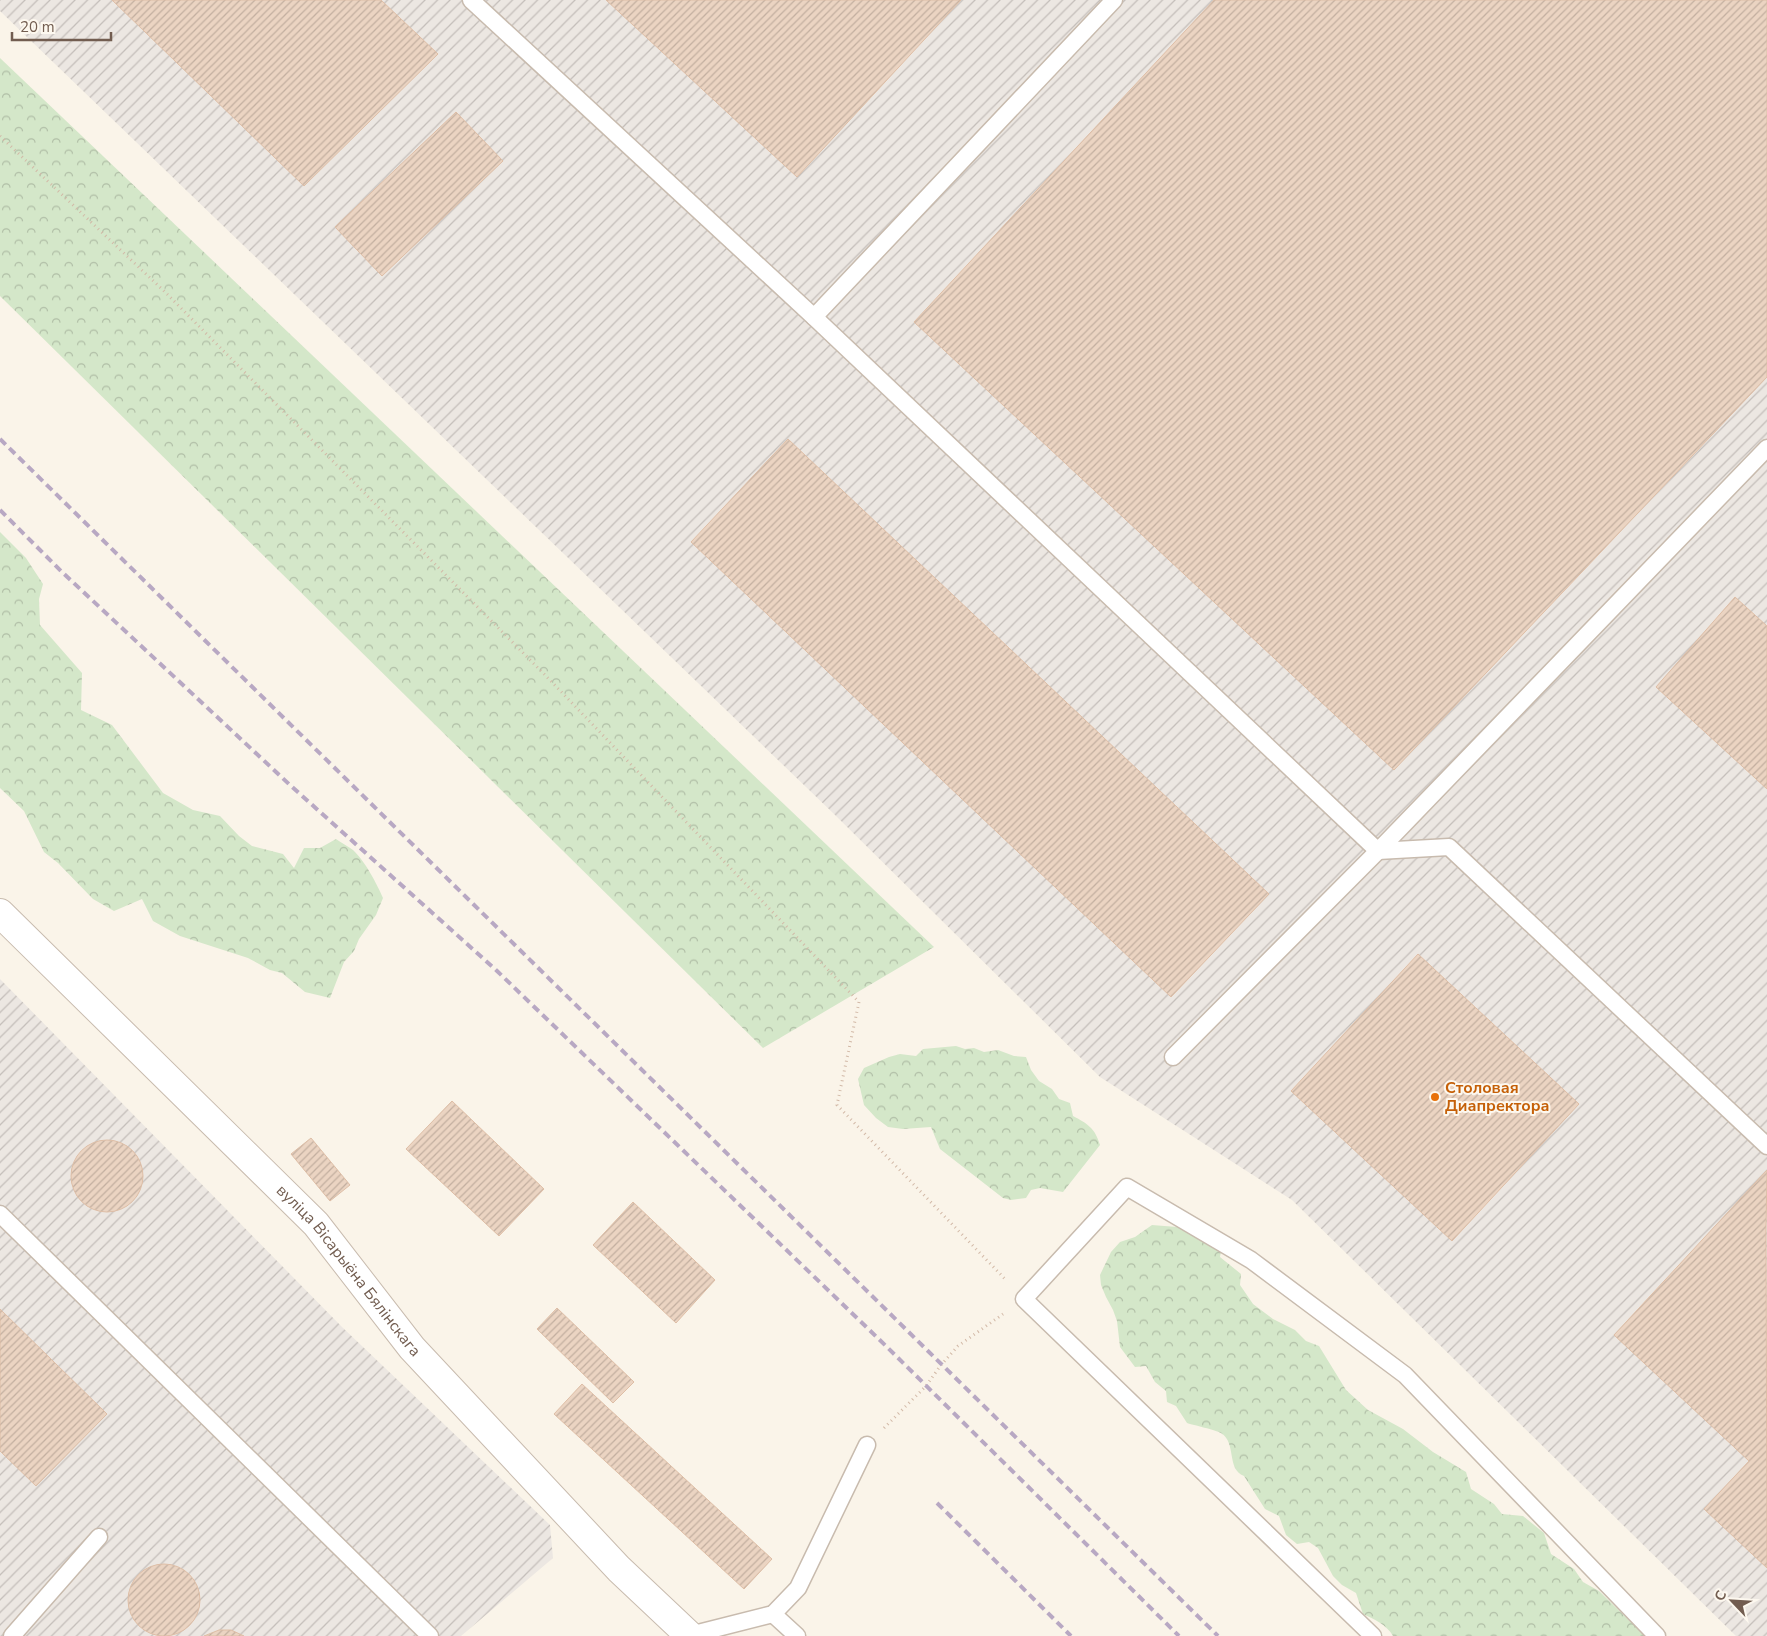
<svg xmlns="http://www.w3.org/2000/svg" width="1767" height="1636" viewBox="0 0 1767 1636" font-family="'Nunito Sans',sans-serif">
  <defs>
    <pattern id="industrial-furrows" width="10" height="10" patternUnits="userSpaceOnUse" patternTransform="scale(1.25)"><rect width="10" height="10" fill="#ece7e2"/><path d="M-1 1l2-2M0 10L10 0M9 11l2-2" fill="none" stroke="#c4beba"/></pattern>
    <pattern id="forest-crowns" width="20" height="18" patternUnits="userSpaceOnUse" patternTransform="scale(1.25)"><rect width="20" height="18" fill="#d4e7c9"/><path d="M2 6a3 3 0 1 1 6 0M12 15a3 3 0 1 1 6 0" fill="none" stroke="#b0bea6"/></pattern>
    <pattern id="building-hatch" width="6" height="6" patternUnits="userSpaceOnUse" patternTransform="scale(1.25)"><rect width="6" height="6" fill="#ebd4c2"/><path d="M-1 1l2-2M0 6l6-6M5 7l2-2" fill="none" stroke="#c3afa0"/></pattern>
  </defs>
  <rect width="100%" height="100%" fill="#faf4e9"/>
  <!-- industrial -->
  <g fill="url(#industrial-furrows)">
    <path d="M0,0H1767V1636H1736L1292,1200L1100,1077L833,813L0,11Z"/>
    <path d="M0,979L342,1327L550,1525L553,1558L461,1636H0Z"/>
  </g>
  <!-- forest -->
  <g fill="url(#forest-crowns)">
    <path d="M0,58L934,947L763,1048L0,296Z"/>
    <path d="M0,532L26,558L43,584L39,599L40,625L82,673L81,710L112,725L163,793L193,810L220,816L239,836L252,846L283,854L294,868L304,848H320L336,839C341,843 348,846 353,850C365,861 377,884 383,898L376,915L359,939L354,951L344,962L330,998L305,992L282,973L270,970L248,958L180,936L153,921L142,899L114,911L93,899L58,863L44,852L24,811L0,788Z"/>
    <path d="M956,1046L965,1049L974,1048L984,1052L998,1050L1014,1056L1026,1057L1031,1070L1039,1081L1052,1089L1059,1099L1070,1103L1073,1116C1088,1124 1095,1128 1100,1145L1063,1192L1040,1188L1031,1190L1026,1198L1011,1200L1003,1198L940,1149L931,1127L903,1129L888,1127L876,1118L864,1105L858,1079L864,1068L889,1057L900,1054L916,1056L923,1049Z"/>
    <path d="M1152,1225L1177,1227L1221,1251L1220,1257L1241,1274L1240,1285L1253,1304L1273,1319L1295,1330L1306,1341L1319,1346L1346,1390L1368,1410L1403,1429L1433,1452L1466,1472L1471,1489L1494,1504L1502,1514L1523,1516L1544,1533L1551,1554L1574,1569L1583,1582L1599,1591L1645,1636H1393C1387,1625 1374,1619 1363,1614L1356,1593L1342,1585L1333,1576L1318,1548L1309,1542L1297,1544L1286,1535L1279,1516L1265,1509L1244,1476C1226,1469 1237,1443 1221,1433C1216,1430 1193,1425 1187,1423L1176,1406L1167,1402L1166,1391L1155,1382L1146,1366L1135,1367L1120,1347L1117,1321L1113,1310L1106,1297L1101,1285L1100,1275L1111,1252L1120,1242L1135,1237Z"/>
  </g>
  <!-- building -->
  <g fill="url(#building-hatch)" stroke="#debea6">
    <path d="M112,0H381L438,54L304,186Z"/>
    <path d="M606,0H961L797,177Z"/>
    <path d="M1214,0H1767V377L1394,770L914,322Z"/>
    <path d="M456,112L503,161L382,276L335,227Z"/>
    <path d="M788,439L1269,894L1171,997L691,542Z"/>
    <path d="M1735,597L1767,626V789L1656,687Z"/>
    <path d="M1418,954L1579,1104L1452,1241L1291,1091Z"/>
    <path d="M452,1101L544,1189L499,1236L406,1149Z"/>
    <path d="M311,1138L350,1185L330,1201L291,1154Z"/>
    <circle cx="107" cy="1176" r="36"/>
    <path d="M1767,1170L1766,1229L1767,1568L1704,1509L1749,1461L1614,1335Z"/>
    <path d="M633,1202L715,1280L676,1323L593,1245Z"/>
    <path d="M557,1308L634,1382L613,1403L537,1329Z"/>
    <path d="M0,1309L107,1414L36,1486L0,1451Z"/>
    <path d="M582,1384L772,1559L744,1589L554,1414Z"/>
    <circle cx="164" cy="1600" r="36"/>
    <path d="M219,1630H231L244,1636H204Z"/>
  </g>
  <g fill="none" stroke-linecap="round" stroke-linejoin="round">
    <!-- service casing -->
    <g stroke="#c8bbae" stroke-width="19">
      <g id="service">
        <path d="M471,0L814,317L1378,851L1449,847L1767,1146"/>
        <path d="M814,317L1114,0"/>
        <path d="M1173,1057L1378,851L1767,448"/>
        <path d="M0,1214L430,1636"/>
        <path d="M773,1614L797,1636"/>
        <path d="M690,1635L773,1614L798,1588L867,1445"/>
        <path d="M12,1636L99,1537"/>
        <path d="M1373,1636L1024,1299L1127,1187L1251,1260L1405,1375L1657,1636"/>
      </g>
    </g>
    <!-- minor casing -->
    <g stroke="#c8bbae" stroke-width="30">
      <g id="minor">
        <path id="s1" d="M0,913L316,1224L412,1348L619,1569L690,1636"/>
      </g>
    </g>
    <!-- path -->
    <g stroke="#d2b9a7" stroke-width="3" stroke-dasharray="1 4" stroke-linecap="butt">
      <path d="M0,136L165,292L547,677L859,1002L837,1105L1006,1280"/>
      <path d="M884,1428L926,1386L941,1365L958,1346L1003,1314"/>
    </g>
    <!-- service -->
    <use href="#service" stroke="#fff" stroke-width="16"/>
    <!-- minor -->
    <use href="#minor" stroke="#fff" stroke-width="28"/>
    <!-- rail -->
    <g stroke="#b8a8c3" stroke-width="4" stroke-dasharray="8 5" stroke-linecap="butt">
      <path d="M0,439L1218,1636"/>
      <path d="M0,510L62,572L290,785L496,970L886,1346L1179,1636"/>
      <path d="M937,1503L1071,1636"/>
    </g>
  </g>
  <!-- markers -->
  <circle fill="#e8710a" stroke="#fdf8ef" stroke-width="2" cx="1435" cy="1097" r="5"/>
  <g text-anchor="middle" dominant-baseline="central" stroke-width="4" stroke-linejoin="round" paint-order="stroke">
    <!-- food labels -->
    <g font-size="16" font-weight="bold" fill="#c56008" stroke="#fdf8ef" text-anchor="start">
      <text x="1445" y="1088">Столовая<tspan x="1445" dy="18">Диапректора</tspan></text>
    </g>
    <!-- street labels -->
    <g font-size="16" fill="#725d50" stroke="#fdf8ef">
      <text stroke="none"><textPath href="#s1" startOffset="500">вуліца Вісарыёна Бялінскага</textPath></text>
    </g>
  </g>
  <!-- north arrow -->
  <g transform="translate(1732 1601) rotate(295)" stroke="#fdf8ef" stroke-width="4" paint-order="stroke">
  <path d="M0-4L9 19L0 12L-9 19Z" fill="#725d50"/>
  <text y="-8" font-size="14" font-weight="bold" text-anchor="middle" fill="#725d50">С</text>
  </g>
  <!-- scale -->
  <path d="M12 32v8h99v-8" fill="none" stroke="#725d50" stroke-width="2.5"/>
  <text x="20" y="32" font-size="15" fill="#725d50" stroke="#fdf8ef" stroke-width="4" paint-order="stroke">20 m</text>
</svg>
